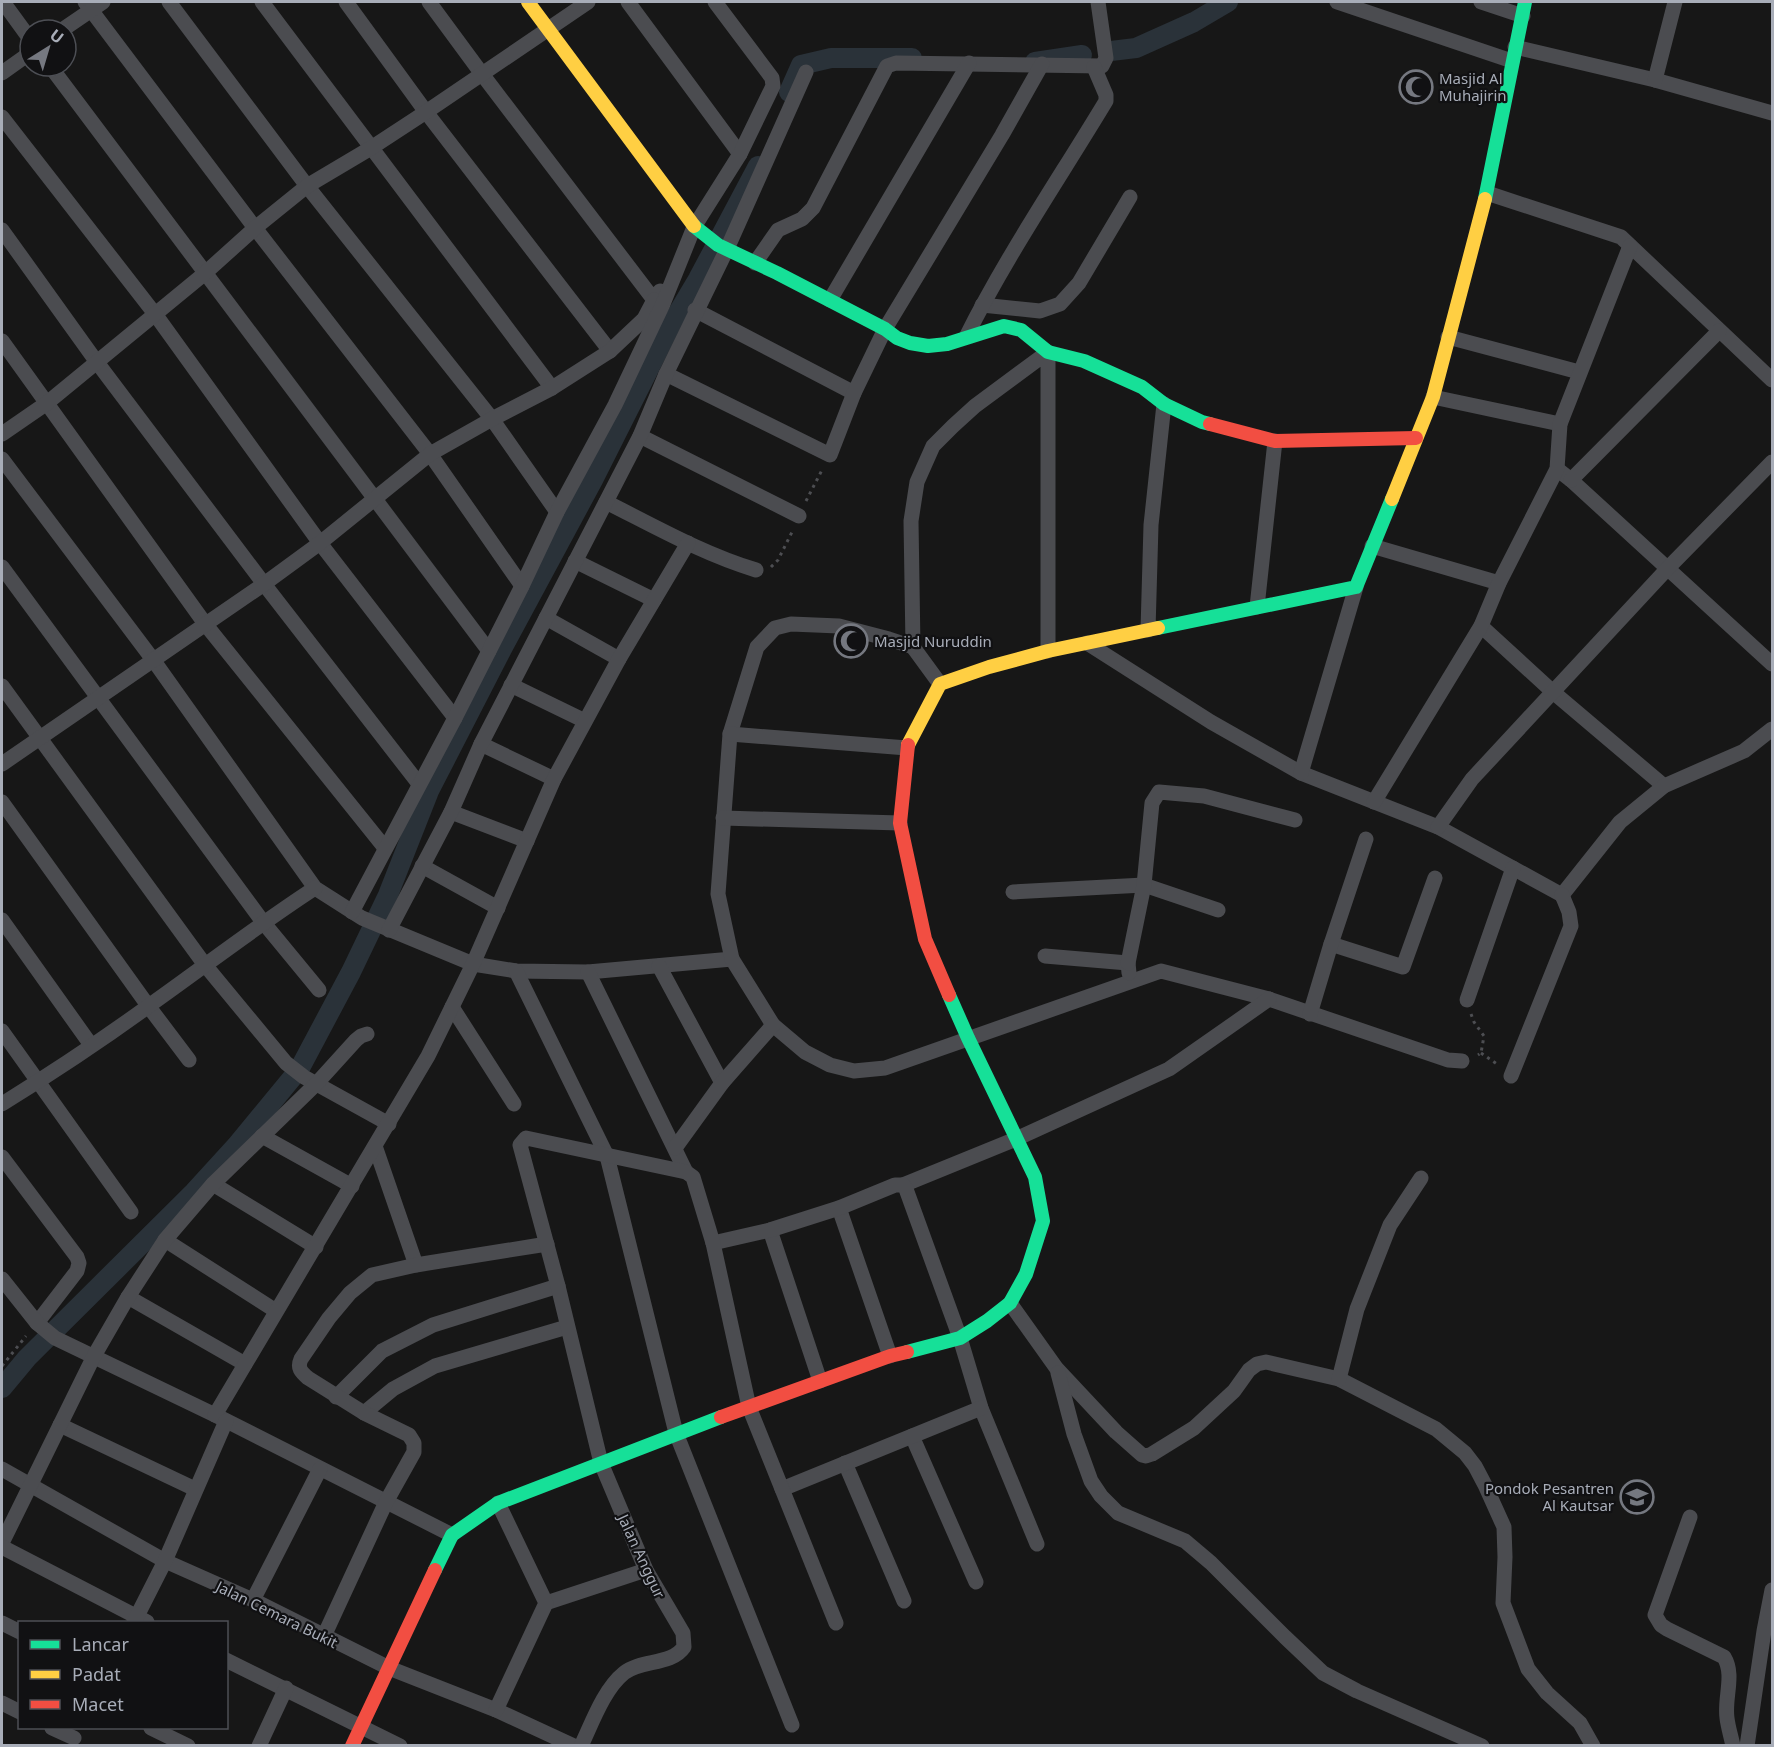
<svg xmlns="http://www.w3.org/2000/svg" width="1774" height="1747" viewBox="0 0 1774 1747" font-family="'Noto Sans',sans-serif">
  <rect width="100%" height="100%" fill="#171717"/>
  <g fill="none" stroke-linecap="round" stroke-linejoin="round">
    <!-- canal -->
    <g stroke="#2a3239" stroke-width="20">
      <path d="M1111,51L1136,48L1194,22L1228,2"/>
      <path d="M1035,62L1082,55"/>
      <path d="M789,92L801,65L831,58H912"/>
      <path d="M300,1068L351,972L388,895L429,791L502,649L593,480L673,321L698,279L758,166"/>
      <path d="M2,1388L27,1358L194,1192L236,1146L292,1078"/>
    </g>
    <!-- path -->
    <g stroke="#4d4e52" stroke-width="3" stroke-dasharray="3 4.5" stroke-linecap="butt">
      <path d="M806,501L822,470"/>
      <path d="M771,567L778,560L792,532"/>
      <path d="M1471,1014L1474,1022L1484,1036L1481,1053L1478,1055"/>
      <path d="M1481,1053L1497,1064"/>
      <path d="M2,1366L26,1336"/>
    </g>
    <!-- street -->
    <g stroke="#4b4c50" stroke-width="15">
      <path d="M3,2L30,39"/>
      <path d="M85,2L255,228L430,454L522,586"/>
      <path d="M169,2L307,186L492,419L557,512"/>
      <path d="M262,2L552,388"/>
      <path d="M346,2L426,112L610,351"/>
      <path d="M429,2L482,74L654,300L660,291"/>
      <path d="M628,2L740,154"/>
      <path d="M1337,2L1512,61"/>
      <path d="M1481,2L1523,16"/>
      <path d="M62,30L103,2"/>
      <path d="M1515,47L1655,80L1772,113"/>
      <path d="M50,66L489,651"/>
      <path d="M2,73L30,53"/>
      <path d="M1655,80L1675,2"/>
      <path d="M2,117L155,314L320,543L455,718"/>
      <path d="M1487,193L1621,237L1772,380"/>
      <path d="M2,230L96,361L264,584L419,784"/>
      <path d="M755,263L778,230L802,219L813,208L887,66L896,63L1102,66L1106,58L1098,2"/>
      <path d="M830,300L969,63"/>
      <path d="M982,305L1040,311L1060,304L1079,283L1130,197"/>
      <path d="M695,310L854,393"/>
      <path d="M966,337C1007,255 1059,179 1106,101V95L1094,67"/>
      <path d="M1448,337L1579,372"/>
      <path d="M2,341L206,625L385,848"/>
      <path d="M666,374L830,455L854,393L885,329L1002,135L1042,64"/>
      <path d="M1433,397L1560,424"/>
      <path d="M2,434L47,403L204,274L255,228L307,186L371,148L426,112L588,2"/>
      <path d="M640,436L799,516"/>
      <path d="M2,459L154,661L315,888L362,918L473,964L516,971L588,972L732,959"/>
      <path d="M1557,469L1571,480L1772,664"/>
      <path d="M1571,480L1719,331"/>
      <path d="M606,502C654,526 703,554 756,570"/>
      <path d="M1372,546L1499,583"/>
      <path d="M575,561L654,600"/>
      <path d="M2,567L263,922L319,990"/>
      <path d="M1257,607L1275,441"/>
      <path d="M546,618L619,659"/>
      <path d="M1481,626L1553,692L1664,786"/>
      <path d="M1148,630L1151,525L1164,404"/>
      <path d="M1087,643L1211,722L1301,773L1438,827L1562,895L1620,822L1664,786L1744,751L1772,729"/>
      <path d="M913,647L889,639L839,626L791,624L775,628L757,647L730,734L718,894L732,959L773,1025L805,1052L830,1065L854,1071L885,1068L1161,971L1269,999L1448,1060L1462,1061"/>
      <path d="M940,684L913,647L911,521L917,482L933,446L953,426L975,406L1048,352V651"/>
      <path d="M511,685L585,721"/>
      <path d="M2,686L205,965L286,1063L304,1077L389,1124"/>
      <path d="M730,734L907,748"/>
      <path d="M481,744L554,779"/>
      <path d="M2,764L264,584L320,543L430,454L492,419L552,388L610,351L644,319L654,300"/>
      <path d="M1301,773L1356,587"/>
      <path d="M2,802L149,1007L189,1060"/>
      <path d="M1374,802L1481,626L1499,583L1557,469L1560,424L1630,246"/>
      <path d="M451,812L527,841"/>
      <path d="M723,818L900,823"/>
      <path d="M1438,827L1472,779L1668,568L1772,462"/>
      <path d="M422,866L498,908"/>
      <path d="M1013,892L1144,885L1218,910"/>
      <path d="M352,912L455,718L522,586L557,512L615,405L663,304L694,227L740,154L773,86L772,78L715,2"/>
      <path d="M2,920L91,1045"/>
      <path d="M389,930L451,812L481,744L640,436L666,374L727,249L806,72"/>
      <path d="M1331,944L1403,967L1435,878"/>
      <path d="M1045,956L1128,963L1129,973"/>
      <path d="M1128,963L1144,885L1152,803L1159,792L1204,796L1295,820"/>
      <path d="M659,966L722,1083"/>
      <path d="M516,971L607,1156L676,1433L792,1725"/>
      <path d="M588,972L686,1172"/>
      <path d="M1467,1000L1513,868"/>
      <path d="M452,1007L514,1104"/>
      <path d="M1310,1014L1331,944L1366,839"/>
      <path d="M2,1031L131,1212"/>
      <path d="M1511,1076L1571,926L1569,912L1562,895"/>
      <path d="M2,1104C52,1073 102,1040 150,1005C205,966 258,925 315,888"/>
      <path d="M262,1136L352,1186"/>
      <path d="M375,1146L416,1265"/>
      <path d="M675,1148L722,1083L773,1025"/>
      <path d="M2,1157L77,1257L79,1263L77,1271L37,1323"/>
      <path d="M213,1184L316,1247"/>
      <path d="M903,1185L1016,1139L1169,1069L1269,999"/>
      <path d="M839,1208L890,1356"/>
      <path d="M770,1230L820,1381"/>
      <path d="M165,1240L276,1311"/>
      <path d="M713,1243L770,1230L839,1208L895,1185H903L906,1189L960,1338L981,1408L1037,1544"/>
      <path d="M2,1279L37,1323L55,1338L215,1415L452,1535"/>
      <path d="M128,1297L245,1364"/>
      <path d="M1010,1303L1057,1369L1116,1432L1142,1455L1146,1456L1152,1454L1194,1428L1234,1391L1249,1370L1257,1364L1266,1362L1339,1379L1436,1429L1465,1453L1475,1466L1485,1485L1504,1527L1505,1557L1503,1603L1528,1669L1547,1693L1580,1723L1593,1746"/>
      <path d="M1058,1373L1074,1434L1091,1481L1101,1496L1118,1513L1185,1541L1211,1563L1285,1637L1323,1673L1357,1691L1482,1746"/>
      <path d="M1339,1379L1357,1309L1390,1225L1421,1178"/>
      <path d="M336,1397L382,1351L433,1325L558,1286"/>
      <path d="M364,1413L393,1389L435,1366L567,1327"/>
      <path d="M215,1415L428,1056L473,964L554,779L619,659L688,543"/>
      <path d="M60,1425L195,1489"/>
      <path d="M912,1436L976,1582"/>
      <path d="M845,1463L904,1601"/>
      <path d="M2,1469L165,1561L253,1600L389,1668L496,1710L574,1746"/>
      <path d="M782,1489L981,1408"/>
      <path d="M1690,1517L1655,1615L1661,1625L1667,1629L1724,1657C1735,1675 1724,1698 1727,1718C1728,1727 1731,1736 1733,1746"/>
      <path d="M2,1543L94,1356L128,1297L165,1240L213,1184L317,1083L356,1040L361,1036L367,1034"/>
      <path d="M2,1547L147,1622"/>
      <path d="M253,1600L320,1469"/>
      <path d="M546,1603L646,1570"/>
      <path d="M134,1622L165,1561L226,1421"/>
      <path d="M2,1623L20,1632"/>
      <path d="M324,1636L386,1502L414,1452V1443L409,1435L364,1413L308,1378C301,1372 297,1368 301,1359L329,1318L350,1293L372,1275L416,1265L547,1244"/>
      <path d="M226,1660L400,1746"/>
      <path d="M2,1703L20,1712"/>
      <path d="M496,1710L546,1603L498,1503"/>
      <path d="M52,1728L74,1738"/>
      <path d="M151,1728L188,1746"/>
      <path d="M259,1746L286,1688"/>
      <path d="M581,1746C592,1723 604,1689 624,1673C641,1659 671,1666 684,1647L683,1633L646,1570L601,1463L558,1286L520,1145L526,1138L686,1172L693,1177L713,1243L749,1407L836,1623"/>
      <path d="M1747,1746L1764,1631L1772,1590"/>
    </g>
    <!-- fast -->
    <g stroke="#16e098" stroke-width="14">
      <path d="M1485,199L1525,2"/>
      <path d="M694,226L718,245L777,273L885,329L897,338L910,343L928,346L947,344L1004,326L1021,330L1048,352L1084,361L1142,387L1164,404L1202,422L1210,424"/>
      <path d="M1158,628L1356,587L1392,499"/>
      <path d="M907,1352L960,1338L987,1321L1010,1303L1026,1274L1043,1221L1035,1177L968,1038L949,995"/>
      <path d="M435,1570L452,1535L498,1503L721,1417"/>
    </g>
    <!-- slow -->
    <g stroke="#ffcf43" stroke-width="14">
      <path d="M528,2L694,226"/>
      <path d="M1392,499L1433,397L1485,199"/>
      <path d="M908,745L940,684L989,667L1048,651L1158,628"/>
    </g>
    <!-- jam -->
    <g stroke="#f24e42" stroke-width="14">
      <path d="M1210,424L1275,441L1416,438"/>
      <path d="M908,745L900,823L925,939L949,995"/>
      <path d="M721,1417L890,1356L907,1352"/>
      <path d="M352,1746L435,1570"/>
    </g>
  </g>
  <!-- icons -->
  <defs>
    <g id="mosque-ring" transform="scale(1.725)"><circle r="9.5" fill="#111113" stroke="#757880" stroke-width="1.5"/><path d="M3.5-4.9A6 6 0 1 0 3.5 4.9A5 5 0 1 1 3.5-4.9Z" fill="#757880"/></g>
    <g id="university-ring" transform="scale(1.725)"><circle r="9.5" fill="#111113" stroke="#757880" stroke-width="1.5"/><path d="M0-5L7-2L0 1L-7-2ZM-4 1L0 2.5L4 1V4Q0 6-4 4Z" fill="#757880"/></g>
  </defs>
  <g fill-rule="evenodd">
    <use href="#mosque-ring" x="1416" y="87"/>
    <use href="#mosque-ring" x="851" y="641"/>
    <use href="#university-ring" x="1637" y="1497"/>
  </g>
  <g text-anchor="middle" dominant-baseline="central" stroke-width="4.5" stroke-linejoin="round" paint-order="stroke">
    <!-- poi labels -->
    <g font-size="15" fill="#a8adb8" stroke="#111113" text-anchor="start">
      <text x="1439" y="78">Masjid Al<tspan x="1439" dy="17">Muhajirin</tspan></text>
      <text x="874" y="641">Masjid Nuruddin</text>
      <text x="1614" y="1488" text-anchor="end">Pondok Pesantren<tspan x="1614" dy="17">Al Kautsar</tspan></text>
    </g>
    <!-- street labels -->
    <g font-size="15" fill="#a8adb8" stroke="#111113">
      <text transform="translate(642 1556) rotate(65)">Jalan Anggur</text>
      <text transform="translate(277 1614) rotate(26)">Jalan Cemara Bukit</text>
    </g>
  </g>
  <!-- border -->
  <rect width="1774" height="1747" fill="none" stroke="#a8adb8" stroke-width="6"/>
  <!-- legend -->
  <rect x="18" y="1621" width="210" height="108" fill="#111113" stroke="#4d4f55" stroke-width="1.5"/>
  <rect x="30" y="1640" width="30" height="9" fill="#16e098" stroke="#4d4f55" stroke-width="1.5"/>
  <text x="72" y="1651" font-size="18" fill="#a8adb8">Lancar</text>
  <rect x="30" y="1670" width="30" height="9" fill="#ffcf43" stroke="#4d4f55" stroke-width="1.5"/>
  <text x="72" y="1681" font-size="18" fill="#a8adb8">Padat</text>
  <rect x="30" y="1700" width="30" height="9" fill="#f24e42" stroke="#4d4f55" stroke-width="1.5"/>
  <text x="72" y="1711" font-size="18" fill="#a8adb8">Macet</text>
  <!-- north arrow -->
  <g transform="translate(48 48) rotate(37)"><circle r="28" fill="#111113" stroke="#4d4f55" stroke-width="1.5"/>
  <path d="M0-4.5L10 22L0 15L-10 22Z" fill="#757880"/>
  <text y="-9" font-size="16" font-weight="bold" text-anchor="middle" fill="#a8adb8">U</text>
  </g>
</svg>
